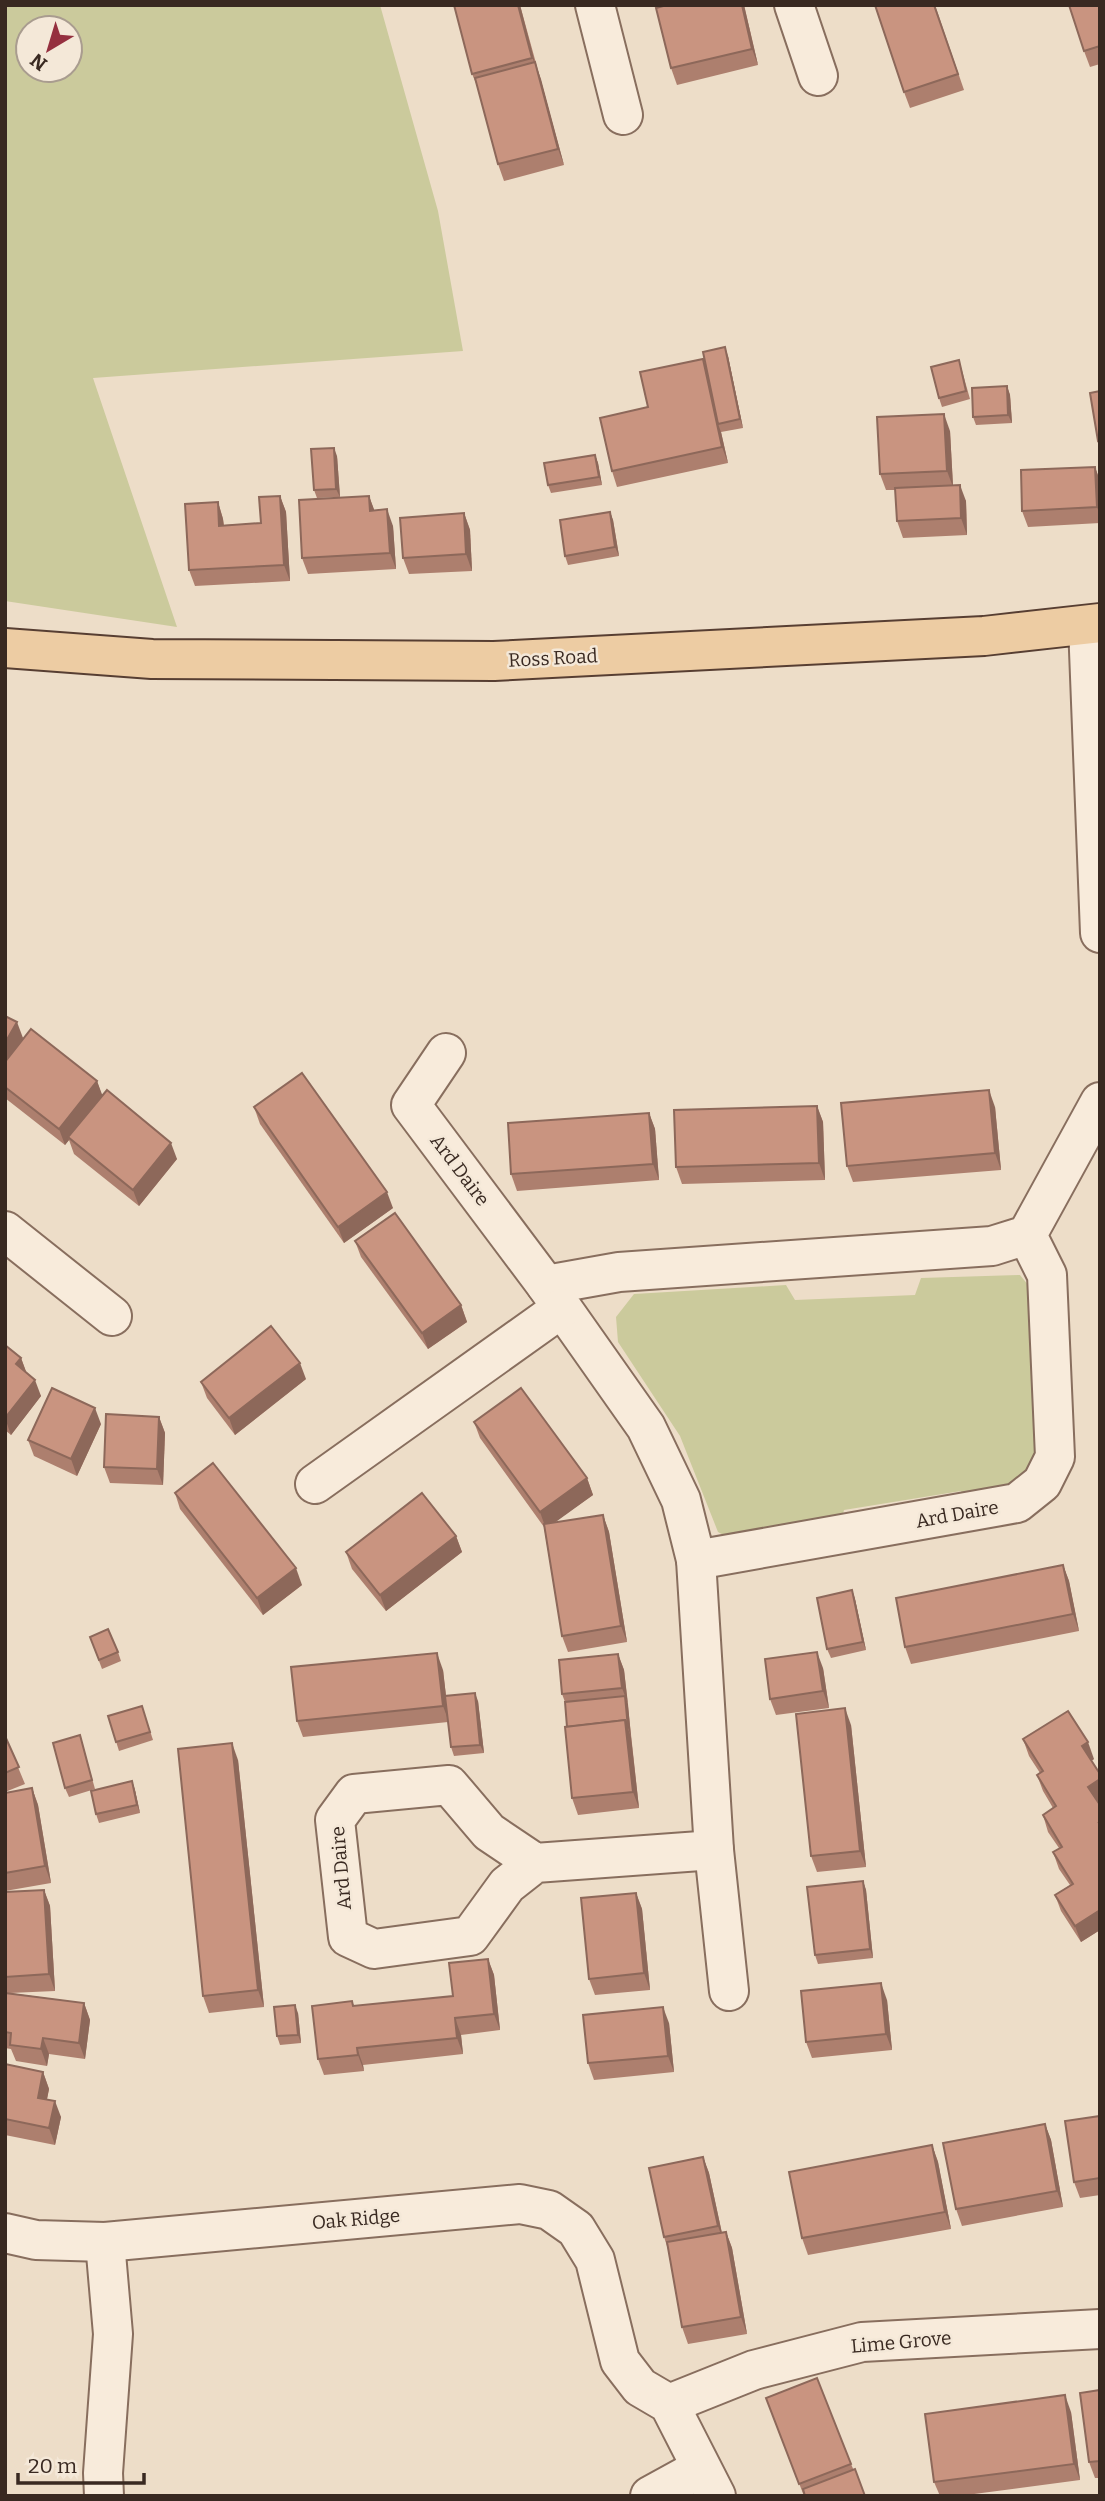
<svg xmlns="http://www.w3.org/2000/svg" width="1105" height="2501" viewBox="0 0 1105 2501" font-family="Bitter,serif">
  <rect width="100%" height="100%" fill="#edddc8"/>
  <!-- green -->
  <g fill="#cbca9c" fill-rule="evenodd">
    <path d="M5,5H380L438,211L463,351L93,378L177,627L5,601ZM28,28H70V70H28Z"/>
    <path d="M1020,1275L1037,1296L1039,1463L1022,1487L967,1502L961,1491L844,1510L840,1526L736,1542L718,1532L680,1436L618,1342L616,1317L634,1294L786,1285L795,1300L915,1295L921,1278Z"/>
  </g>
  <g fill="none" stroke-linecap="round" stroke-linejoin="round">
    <!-- minor casing -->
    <g stroke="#886e5e" stroke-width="42">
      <g id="minor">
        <path d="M595,5L623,115"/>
        <path d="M794,5L818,76"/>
        <path d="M1088,625L1100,933"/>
        <path d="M446,1053L411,1105L546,1285"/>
        <path d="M5,1231L112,1316"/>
        <path d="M1027,1235L1047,1275L1055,1457L1042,1483L1017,1503L696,1560L681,1500L646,1427L546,1285L619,1272L992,1246L1027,1235L1100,1102"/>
        <path d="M315,1484L562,1308"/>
        <path d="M696,1560L714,1850L729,1991"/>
        <path d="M535,1863L489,1832L449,1785L354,1794L335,1820L348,1937L374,1949L470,1936L507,1885L535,1863L714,1850"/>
        <path d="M5,2233L36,2240L105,2242L520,2204L549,2210L576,2229L595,2260L620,2361L640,2387L669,2404L716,2496"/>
        <path d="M669,2404L754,2370L862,2342L1100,2329"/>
        <path d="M104,2496L103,2473L113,2334L105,2242"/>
        <path d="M650,2496L701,2468"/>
      </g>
    </g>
    <!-- major casing -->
    <g stroke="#573e32" stroke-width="42">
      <path id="major" d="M5,648L152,659L494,661L984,636L1100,623"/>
    </g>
    <!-- minor -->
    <use href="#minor" stroke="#f8ebdb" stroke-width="38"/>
    <!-- major -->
    <use href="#major" stroke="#edcca3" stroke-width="38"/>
  </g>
  <!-- wall -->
  <g fill="#ad7f6e">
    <path d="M520,5L564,165L504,181L498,164L479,90L472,74Z"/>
    <path d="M667,5H744L758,65L677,85L671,68Z"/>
    <path d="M935,5L964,90L910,108L904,92Z"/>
    <path d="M1100,5V64L1090,67L1084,51Z"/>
    <path d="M728,356L743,428L721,432L728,463L617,487L612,471L648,407L706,368Z"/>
    <path d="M959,360L970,399L942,407L939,398Z"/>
    <path d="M1007,386L1010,395L1012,423L976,425L973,417Z"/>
    <path d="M950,431L953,485L966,501L967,535L903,538L897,521L895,490H886L880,474Z"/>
    <path d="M595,455L598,463L602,485L551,493L548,485Z"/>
    <path d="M337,456L340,497L317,498L314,490Z"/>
    <path d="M1095,467L1100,481V523L1028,527L1022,511Z"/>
    <path d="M280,496L286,512L290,581L195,586L189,570L218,502L223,519L224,525L261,523Z"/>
    <path d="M369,496L374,510L393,526L396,569L308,574L302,558Z"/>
    <path d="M610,512L613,520L619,556L568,565L565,556Z"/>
    <path d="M464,513L470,530L472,571L409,574L403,558Z"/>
    <path d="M5,1016L23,1038L21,1042L97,1081L102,1096L177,1159L139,1206L74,1154L69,1140L65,1145L5,1098Z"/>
    <path d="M817,1106L823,1122L825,1180L682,1184L676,1167Z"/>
    <path d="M254,1107L393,1208L344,1243L260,1124Z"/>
    <path d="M995,1107L1001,1170L853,1182L847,1166Z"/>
    <path d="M649,1113L655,1129L659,1180L517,1191L511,1174Z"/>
    <path d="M355,1241L461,1305L467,1322L428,1349L361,1257Z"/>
    <path d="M5,1345L21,1358L26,1372L41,1396L11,1435L5,1430Z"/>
    <path d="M306,1379L235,1435L207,1398L201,1382Z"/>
    <path d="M159,1417L165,1433L163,1485L110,1483L104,1467Z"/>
    <path d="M474,1422L587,1478L593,1495L553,1523L603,1515L609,1532L627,1642L568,1652L562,1636L544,1527L480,1438Z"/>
    <path d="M101,1424L77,1476L34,1456L28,1440Z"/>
    <path d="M175,1493L302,1585L263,1615L180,1509Z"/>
    <path d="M456,1536L462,1552L386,1611L352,1569L346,1552Z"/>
    <path d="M1063,1565L1069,1581L1079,1631L911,1664L905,1647Z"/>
    <path d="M852,1590L855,1599L866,1650L831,1658L827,1649Z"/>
    <path d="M90,1637L118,1652L121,1661L102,1669Z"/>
    <path d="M618,1654L624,1670L639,1808L578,1815L572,1798L565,1702L562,1694Z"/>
    <path d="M823,1668L829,1708L776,1715L770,1699Z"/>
    <path d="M443,1670L446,1696L478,1701L484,1753L454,1756L451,1747L448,1722L303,1737L297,1721Z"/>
    <path d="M142,1706L153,1740L119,1751L108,1716Z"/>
    <path d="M851,1725L866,1867L817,1872L811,1856Z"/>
    <path d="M80,1735L95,1789L69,1797L65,1788Z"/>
    <path d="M5,1736L25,1784L5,1792Z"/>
    <path d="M1023,1739L1094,1759L1091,1761L1100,1774V1800L1097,1801L1100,1805V1930L1081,1942L1061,1911L1055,1895L1070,1885L1059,1869L1053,1852L1059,1848L1048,1832L1043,1815L1053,1808L1043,1791L1037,1775L1040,1773L1029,1756Z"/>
    <path d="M238,1760L264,2007L209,2013L203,1996Z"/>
    <path d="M132,1781L135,1790L140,1813L99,1823L96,1814Z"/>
    <path d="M32,1788L38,1805L51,1883L5,1891V1793Z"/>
    <path d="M863,1881L866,1890L873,1958L818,1964L815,1955Z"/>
    <path d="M44,1890L50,1906L55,1991L10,1993L84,2003L90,2020L85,2059L49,2054L47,2066L16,2061L11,2049L5,2048V1892Z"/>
    <path d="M636,1893L642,1909L650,1990L595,1995L589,1979Z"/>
    <path d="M488,1959L494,1975L500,2030L461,2035L463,2054L363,2065L364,2071L324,2075L318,2059L352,2001L354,2006L453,1996Z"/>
    <path d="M887,2000L892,2050L812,2058L806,2042Z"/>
    <path d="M298,2013L301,2043L280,2045L277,2036Z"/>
    <path d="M669,2023L674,2072L594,2080L588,2063Z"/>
    <path d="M5,2064L43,2072L49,2089L47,2099L61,2117L55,2145L5,2135Z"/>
    <path d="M1100,2116V2195L1080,2198L1074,2182Z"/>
    <path d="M1045,2124L1051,2140L1063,2207L962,2226L956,2209Z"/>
    <path d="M932,2145L938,2162L951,2229L808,2255L802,2238Z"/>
    <path d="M703,2157L709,2173L722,2233L726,2232L732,2248L747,2334L688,2344L682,2327L669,2252L664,2237Z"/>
    <path d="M1100,2390V2478H1095L1089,2462Z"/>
    <path d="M1071,2412L1080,2480L959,2496H940L934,2482Z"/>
    <path d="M772,2414L851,2464L865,2496H804Z"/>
  </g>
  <!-- shaded-wall -->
  <g fill="#8d685a">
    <path d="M518,5H520L535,63L541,79L564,165L558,149Z"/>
    <path d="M742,5H744L758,65L752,49Z"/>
    <path d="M725,347L728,356L743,428L740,419Z"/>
    <path d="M703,359L709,375L718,424L721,432L728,463L722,447Z"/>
    <path d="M1007,386L1010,395L1012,423L1008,415Z"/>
    <path d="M944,414L950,431L953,487L947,471Z"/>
    <path d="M334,448L337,456L340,497L336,489Z"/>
    <path d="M595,455L598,463L602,485L599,477Z"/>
    <path d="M1095,467L1100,481V515L1097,507Z"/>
    <path d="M960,485L966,501L967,535L961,518Z"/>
    <path d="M280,496L286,512L290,581L284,565Z"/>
    <path d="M369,496L375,512L370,511Z"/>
    <path d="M218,502L223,519L225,542L219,526Z"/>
    <path d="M387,509L393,526L396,569L390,553Z"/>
    <path d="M610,512L613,520L619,556L615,547Z"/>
    <path d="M464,513L470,530L472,571L466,554Z"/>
    <path d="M17,1022L23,1038L5,1070V1043Z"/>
    <path d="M97,1081L103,1097L68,1137L69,1140L65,1145L59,1129Z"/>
    <path d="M989,1090L995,1107L1001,1170L995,1153Z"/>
    <path d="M817,1106L823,1122L825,1180L819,1163Z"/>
    <path d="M649,1113L655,1129L659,1180L653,1164Z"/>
    <path d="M171,1143L177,1159L139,1206L133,1190Z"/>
    <path d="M387,1192L393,1208L344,1243L338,1227Z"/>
    <path d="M461,1305L467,1322L428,1349L422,1333Z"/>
    <path d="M21,1358L27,1374L16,1364Z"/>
    <path d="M300,1363L306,1379L235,1435L229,1418Z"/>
    <path d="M35,1380L41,1396L11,1435L5,1418Z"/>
    <path d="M95,1408L101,1424L77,1476L71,1459Z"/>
    <path d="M159,1417L165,1433L163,1485L157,1469Z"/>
    <path d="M587,1478L593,1495L546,1529L540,1512Z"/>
    <path d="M603,1515L609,1532L627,1642L621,1626Z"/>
    <path d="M456,1536L462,1552L386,1611L380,1595Z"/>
    <path d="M1063,1565L1069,1581L1079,1631L1073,1614Z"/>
    <path d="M296,1568L302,1585L263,1615L257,1598Z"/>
    <path d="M852,1590L855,1599L866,1650L863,1642Z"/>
    <path d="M817,1652L823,1668L829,1708L823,1691Z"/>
    <path d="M437,1653L443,1670L449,1722L443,1706Z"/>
    <path d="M618,1654L624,1670L628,1704L622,1688Z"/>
    <path d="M475,1693L478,1701L484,1753L480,1745Z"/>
    <path d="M625,1696L628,1704L631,1737L628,1728Z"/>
    <path d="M845,1708L851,1725L866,1867L860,1851Z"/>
    <path d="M625,1720L631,1737L639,1808L633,1792Z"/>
    <path d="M1088,1742L1094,1759L1088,1763L1082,1746Z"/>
    <path d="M232,1743L238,1760L264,2007L258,1990Z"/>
    <path d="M1100,1779V1800L1094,1803L1088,1787Z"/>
    <path d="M132,1781L135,1790L140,1813L137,1805Z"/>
    <path d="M32,1788L38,1805L51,1883L45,1866Z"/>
    <path d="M863,1881L866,1890L873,1958L870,1949Z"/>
    <path d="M44,1890L50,1906L55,1991L49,1974Z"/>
    <path d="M636,1893L642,1909L650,1990L644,1973Z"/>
    <path d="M1100,1910V1930L1081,1942L1075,1926Z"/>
    <path d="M488,1959L494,1975L500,2030L494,2014Z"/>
    <path d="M881,1983L887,2000L892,2050L886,2034Z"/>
    <path d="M84,2003L90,2020L85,2059L79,2043Z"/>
    <path d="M295,2005L298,2013L301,2043L298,2035Z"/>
    <path d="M663,2007L669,2023L674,2072L668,2056Z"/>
    <path d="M455,2018L461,2035L463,2054L457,2038Z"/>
    <path d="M43,2038L49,2054L47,2066L41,2049Z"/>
    <path d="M357,2048L363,2065L364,2071L358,2055Z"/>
    <path d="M43,2072L49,2089L44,2114L38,2098Z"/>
    <path d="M55,2101L61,2117L55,2145L49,2128Z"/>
    <path d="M1045,2124L1051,2140L1063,2207L1057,2191Z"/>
    <path d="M932,2145L938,2162L951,2229L945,2212Z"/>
    <path d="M703,2157L709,2173L724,2243L718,2226Z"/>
    <path d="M726,2232L732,2248L747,2334L741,2317Z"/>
    <path d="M1065,2395L1071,2412L1080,2480L1074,2464Z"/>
  </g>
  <!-- building -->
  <g fill="#c99480" stroke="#8d685a" stroke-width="2">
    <path d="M454,5H518L532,58L472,74Z"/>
    <path d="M667,5H742L752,49L671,68L656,8Z"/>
    <path d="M875,5H934L958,74L904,92Z"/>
    <path d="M1069,5H1100V46L1084,51Z"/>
    <path d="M535,62L558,149L498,164L475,78Z"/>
    <path d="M725,347L740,419L718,424L703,352Z"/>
    <path d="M703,359L722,447L612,471L600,418L648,407L640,372Z"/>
    <path d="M959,360L966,391L939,398L931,367Z"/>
    <path d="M1007,386L1008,415L973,417L972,388Z"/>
    <path d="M1100,391V440L1098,441L1090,393Z"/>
    <path d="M944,414L947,471L880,474L877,417Z"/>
    <path d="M334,448L336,489L314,490L311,449Z"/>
    <path d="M595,455L599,477L548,485L544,463Z"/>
    <path d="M1095,467L1097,507L1022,511L1021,470Z"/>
    <path d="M960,485L961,518L897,521L895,488Z"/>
    <path d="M280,496L284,565L189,570L185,504L218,502L219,526L261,523L259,497Z"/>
    <path d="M369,496L370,511L387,509L390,553L302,558L299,500Z"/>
    <path d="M610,512L615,547L565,556L560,520Z"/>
    <path d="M464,513L466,554L403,558L400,518Z"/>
    <path d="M5,1016L17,1022L5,1043Z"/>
    <path d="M31,1029L97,1081L59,1129L5,1087V1062Z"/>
    <path d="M302,1073L387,1192L338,1227L254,1107Z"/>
    <path d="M107,1090L171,1143L133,1190L68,1137Z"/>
    <path d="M989,1090L995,1153L847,1166L841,1103Z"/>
    <path d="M817,1106L819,1163L676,1167L674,1110Z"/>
    <path d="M649,1113L653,1164L511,1174L508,1123Z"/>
    <path d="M395,1213L461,1305L422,1333L355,1241Z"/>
    <path d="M271,1326L300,1363L229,1418L201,1382Z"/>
    <path d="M5,1345L21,1358L16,1364L35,1380L5,1418Z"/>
    <path d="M52,1388L95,1408L71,1459L28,1440Z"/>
    <path d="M521,1388L587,1478L540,1512L474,1422Z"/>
    <path d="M106,1414L159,1417L157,1469L104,1467Z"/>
    <path d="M213,1463L296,1568L257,1598L175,1493Z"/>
    <path d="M422,1493L456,1536L380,1595L346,1552Z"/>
    <path d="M603,1515L621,1626L562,1636L544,1524Z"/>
    <path d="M1063,1565L1073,1614L905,1647L896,1598Z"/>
    <path d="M852,1590L863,1642L827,1649L817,1598Z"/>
    <path d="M108,1629L118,1652L99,1660L90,1637Z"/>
    <path d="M817,1652L823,1691L770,1699L765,1659Z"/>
    <path d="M437,1653L443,1706L297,1721L291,1667Z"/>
    <path d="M618,1654L622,1688L562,1694L559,1660Z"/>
    <path d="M475,1693L480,1745L451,1747L445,1696Z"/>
    <path d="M625,1696L628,1728L625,1720L567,1727L565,1702Z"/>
    <path d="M142,1706L150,1732L116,1742L108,1716Z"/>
    <path d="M845,1708L860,1851L811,1856L796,1714Z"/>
    <path d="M1068,1711L1088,1742L1082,1746L1100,1774V1779L1088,1787L1100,1805V1823H1099L1100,1825V1910L1075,1926L1055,1895L1073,1884L1053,1852L1062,1847L1043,1815L1056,1806L1037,1775L1043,1771L1023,1739Z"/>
    <path d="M625,1720L633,1792L572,1798L565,1727Z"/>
    <path d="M80,1735L92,1780L65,1788L53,1743Z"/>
    <path d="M5,1736L19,1767L5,1773Z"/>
    <path d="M232,1743L258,1990L203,1996L178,1749Z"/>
    <path d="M132,1781L137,1805L96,1814L91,1791Z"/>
    <path d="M32,1788L45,1866L5,1873V1793Z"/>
    <path d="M863,1881L870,1949L815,1955L807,1887Z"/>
    <path d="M44,1890L49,1974L5,1977V1892Z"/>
    <path d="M636,1893L644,1973L589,1979L581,1898Z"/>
    <path d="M488,1959L494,2014L455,2018L457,2038L357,2048L358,2055L318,2059L312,2006L352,2001L353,2006L453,1996L449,1963Z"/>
    <path d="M881,1983L886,2034L806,2042L801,1991Z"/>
    <path d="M5,1993L84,2003L79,2043L43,2038L41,2049L10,2045L11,2033L5,2032Z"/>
    <path d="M295,2005L298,2035L277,2036L274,2007Z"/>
    <path d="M663,2007L668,2056L588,2063L583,2015Z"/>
    <path d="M5,2064L43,2072L38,2098L55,2101L49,2128L5,2119Z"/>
    <path d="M1100,2116V2178L1074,2182L1065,2121Z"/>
    <path d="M1045,2124L1057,2191L956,2209L943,2143Z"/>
    <path d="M932,2145L945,2212L802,2238L789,2172Z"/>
    <path d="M703,2157L718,2226L664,2237L649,2168Z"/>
    <path d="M726,2232L741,2317L682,2327L667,2242Z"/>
    <path d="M817,2378L851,2464L799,2484L766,2398Z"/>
    <path d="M1100,2390V2461L1089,2462L1080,2393Z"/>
    <path d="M1065,2395L1074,2464L934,2482L925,2414Z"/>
    <path d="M855,2469L865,2496H805L803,2489Z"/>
  </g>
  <g text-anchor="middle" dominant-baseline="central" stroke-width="5" stroke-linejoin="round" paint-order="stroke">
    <!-- street labels -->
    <g font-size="19" fill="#392921" stroke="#f4e8d8">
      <text transform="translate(553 658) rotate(-3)">Ross Road</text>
      <text transform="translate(460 1170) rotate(53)">Ard Daire</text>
      <text transform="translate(957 1514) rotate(-10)">Ard Daire</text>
      <text transform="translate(341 1868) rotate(-95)">Ard Daire</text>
      <text transform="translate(356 2219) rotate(-5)">Oak Ridge</text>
      <text transform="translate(901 2342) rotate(-5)">Lime Grove</text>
    </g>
  </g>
  <!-- border -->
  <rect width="1105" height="2501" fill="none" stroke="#392921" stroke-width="14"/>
  <!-- north arrow -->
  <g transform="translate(49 49) rotate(218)"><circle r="33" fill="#f4e8d8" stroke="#a99c8f" stroke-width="2"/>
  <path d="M0-5L12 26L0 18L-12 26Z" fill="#95303f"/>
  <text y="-10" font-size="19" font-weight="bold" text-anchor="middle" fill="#392921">N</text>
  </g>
  <!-- scale -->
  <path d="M18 2473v10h126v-10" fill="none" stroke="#392921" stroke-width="3.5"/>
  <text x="28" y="2473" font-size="21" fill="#392921" stroke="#f4e8d8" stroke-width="5" paint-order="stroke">20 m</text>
</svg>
